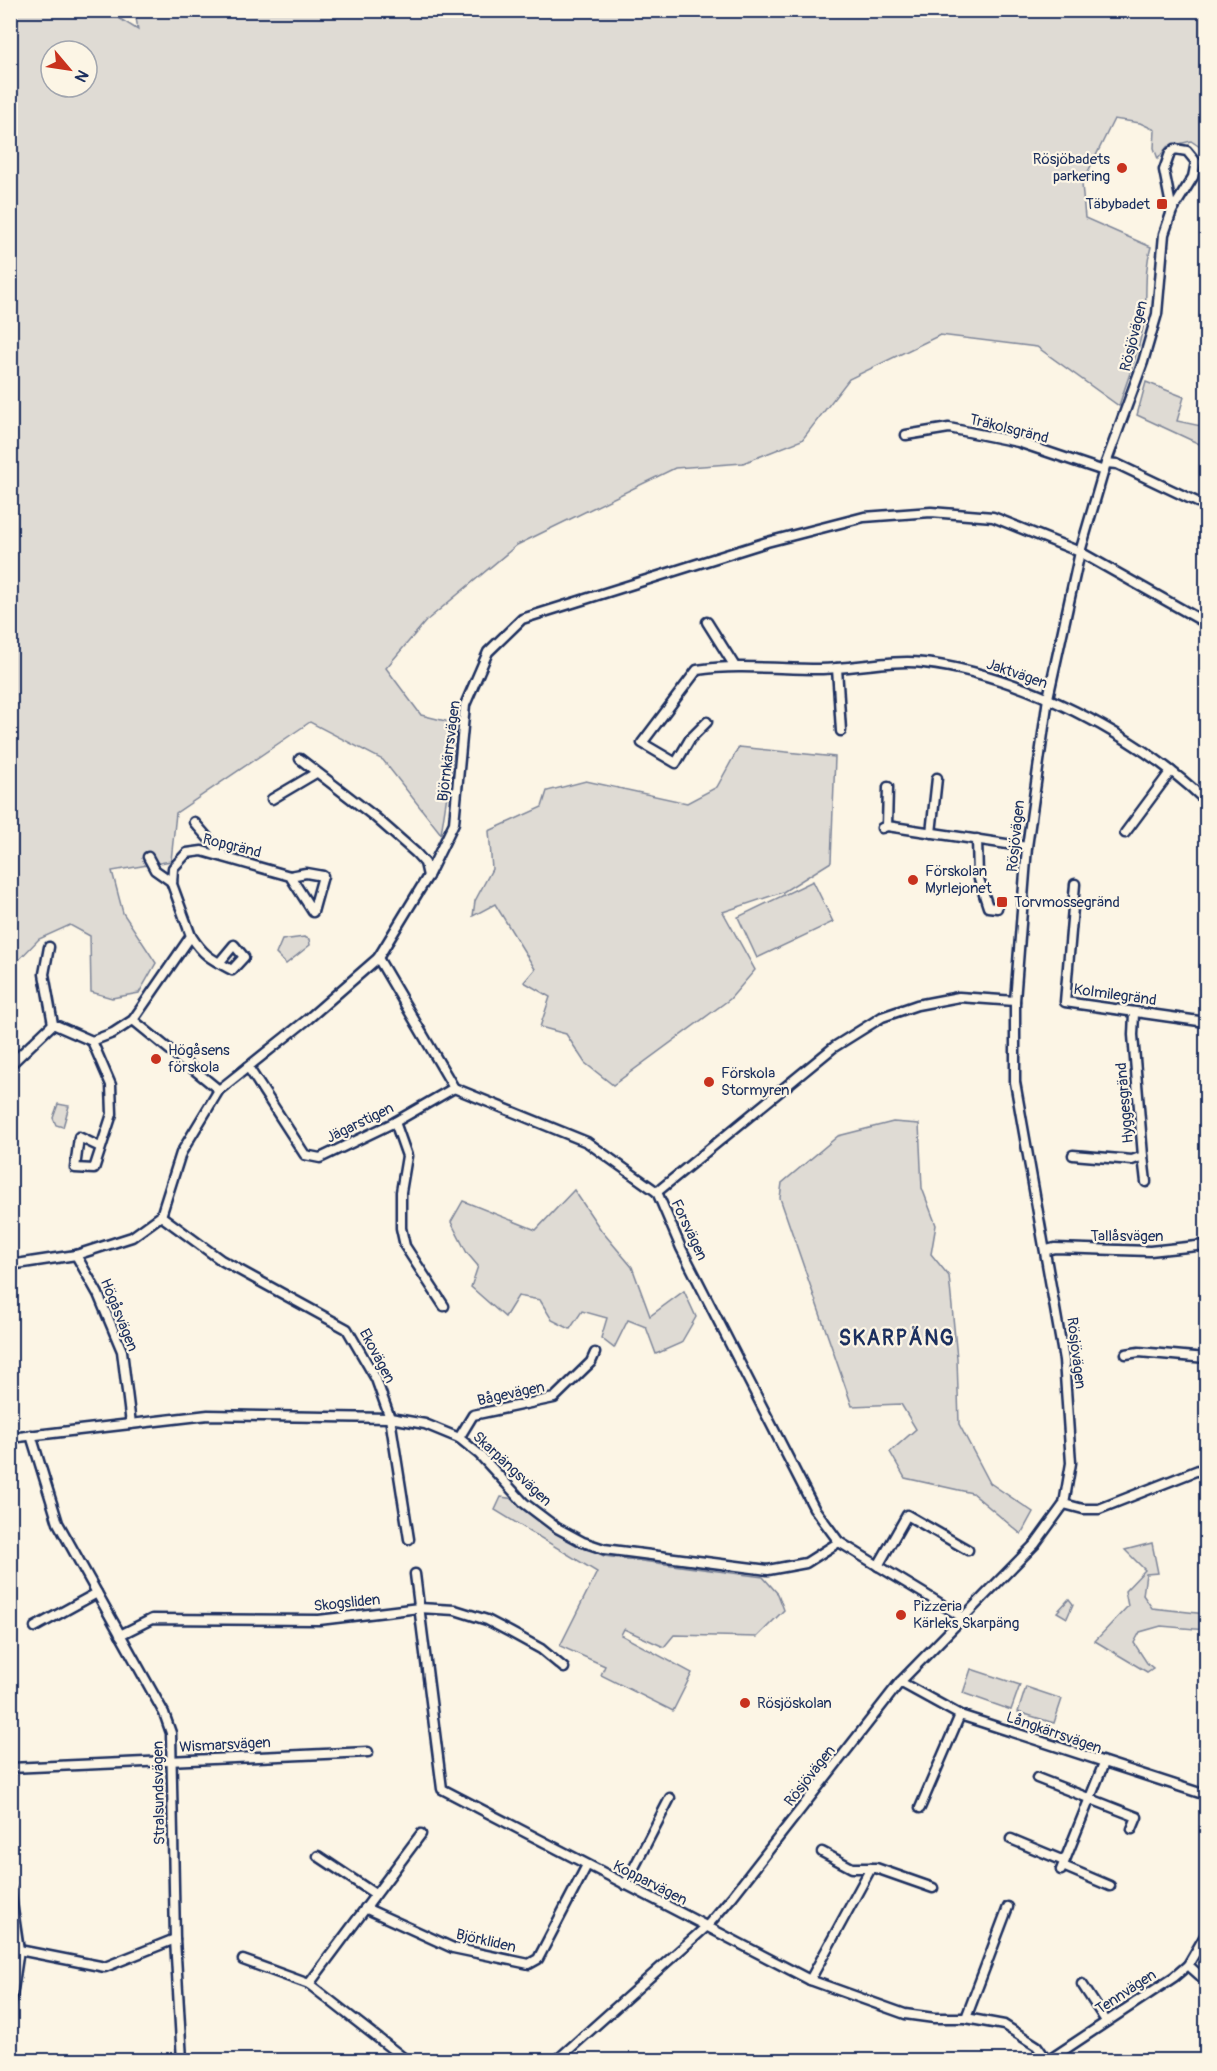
<svg xmlns="http://www.w3.org/2000/svg" width="1217" height="2071" viewBox="0 0 1217 2071" font-family="Pangolin,sans-serif">
  <rect width="100%" height="100%" fill="#fcf5e5"/>
  <filter id="ink" filterUnits="userSpaceOnUse"><feTurbulence type="fractalNoise" baseFrequency=".0167" numOctaves="2"/><feDisplacementMap in="SourceGraphic" scale="12" xChannelSelector="R" yChannelSelector="G"/><feConvolveMatrix kernelMatrix="1 2 1 2 8 2 1 2 1" color-interpolation-filters="sRGB"/></filter>
  <g filter="url(#ink)">
    <!-- green -->
    <g fill="#dfdbd4" stroke="#7d8599" stroke-width="1.5" fill-rule="evenodd">
      <path d="M11,11H113L117,17L138,30L135,11H1206V151L1191,141L1167,147L1158,159L1154,148L1155,130L1140,123L1114,119L1082,184L1085,218L1151,247C1144,270 1147,292 1145,316C1141,347 1128,377 1119,406L1037,347L940,335L849,379L802,440L743,463L675,468L517,545L426,621L386,668L421,715L458,724L441,834L383,760L310,722L176,813L171,861L112,871L123,913L156,963L139,993L112,998L91,992L90,936L70,925L39,939L11,968ZM51,51H87V87H51Z"/>
      <path d="M1146,382L1184,397L1177,421L1206,427V447L1137,415Z"/>
      <path d="M739,747L835,757L831,862L783,892L723,912L755,970L730,999L613,1085L585,1063L566,1034L540,1027L550,997L524,982L535,969L495,904L473,916L475,901L492,869L489,831L542,807L547,791L586,781L687,803L717,787Z"/>
      <path d="M813,881L833,922L757,958L738,917Z"/>
      <path d="M304,937L309,939L310,945L286,964L276,954L282,940Z"/>
      <path d="M58,1104L69,1106L63,1127L56,1125L53,1118Z"/>
      <path d="M893,1122L919,1124L922,1188L936,1225L931,1254L949,1276L957,1358L959,1424L990,1483L1033,1512L1021,1534L972,1493L905,1478L890,1452L916,1429L901,1404L852,1406L780,1198L782,1183L838,1136Z"/>
      <path d="M574,1190L601,1230L632,1267L650,1316L684,1291L696,1317L681,1343L656,1354L646,1327L628,1320L614,1348L601,1338L607,1318L582,1311L570,1329L552,1320L540,1300L518,1296L505,1317L471,1287L478,1266L467,1253L451,1222L463,1201L536,1230Z"/>
      <path d="M501,1497L515,1499L565,1537L604,1556L763,1577L778,1594L784,1610L757,1637L674,1635L664,1647L624,1629L621,1635L692,1673L673,1711L601,1675L605,1666L560,1646L597,1572L495,1510Z"/>
      <path d="M1152,1543L1158,1573L1146,1574L1143,1595L1152,1608L1206,1614V1630L1161,1626L1140,1632L1134,1643L1147,1663L1153,1668L1147,1672L1095,1641L1128,1606L1125,1591L1145,1570L1125,1550Z"/>
      <path d="M1069,1599L1073,1604L1067,1618L1057,1612Z"/>
      <path d="M971,1669L1020,1685L1011,1710L963,1693Z"/>
      <path d="M1026,1687L1062,1699L1054,1723L1018,1712Z"/>
    </g>
    <g fill="none" stroke-linecap="round" stroke-linejoin="round">
      <!-- street casing -->
      <g stroke="#1b2f5e" stroke-width="13">
        <g id="street">
          <path d="M906,435L949,428L1018,442L1104,471"/>
          <path d="M1106,463L1117,464L1197,502"/>
          <path d="M707,622L734,665"/>
          <path d="M837,668L841,731"/>
          <path d="M707,722L690,739L676,763L642,743L697,670C738,664 778,669 819,669C852,669 892,659 924,663C1020,674 1137,735 1206,801"/>
          <path d="M300,759L375,817L416,853L425,863L428,876"/>
          <path d="M272,799L316,773"/>
          <path d="M194,822L223,855"/>
          <path d="M887,826L888,787"/>
          <path d="M882,828L887,826L1027,847"/>
          <path d="M931,833L937,778"/>
          <path d="M1125,833L1171,771"/>
          <path d="M977,839L978,876L988,907L997,908"/>
          <path d="M148,857L155,870L172,882"/>
          <path d="M1075,884L1065,1002L1206,1022"/>
          <path d="M191,936C204,956 211,959 232,970L244,957L234,945L219,963"/>
          <path d="M49,947L44,974L53,1024L92,1041L113,1033L133,1020L191,936L172,884L173,868L187,853L202,851L290,876L313,912L323,876L306,873L290,876"/>
          <path d="M378,958L454,1088L587,1142L657,1192L681,1248L814,1508L839,1542L964,1618"/>
          <path d="M133,1020L219,1090"/>
          <path d="M92,1041L111,1085L112,1114L94,1169L75,1168L79,1137L100,1147"/>
          <path d="M10,1065L53,1024"/>
          <path d="M248,1067L305,1155L320,1158L395,1122L454,1088"/>
          <path d="M395,1122L407,1156L401,1192V1228L405,1246L444,1306"/>
          <path d="M1073,1155L1132,1160L1143,1156L1133,1035L1134,1013"/>
          <path d="M1143,1156L1146,1182"/>
          <path d="M657,1192L834,1047L882,1017L917,1005L959,997L1015,1001"/>
          <path d="M161,1216L221,1260L347,1329L376,1379L390,1418L409,1539"/>
          <path d="M1047,1250L1055,1248L1150,1251L1206,1245"/>
          <path d="M76,1255L98,1294L122,1351L131,1424"/>
          <path d="M10,1265L76,1255L132,1237L161,1216L181,1153L219,1090L308,1019L378,958L428,876L454,823L465,705L488,652L522,619L767,542L864,517L931,512L993,517L1080,552L1206,623"/>
          <path d="M1126,1354L1139,1352L1206,1358"/>
          <path d="M31,1435L58,1523L164,1713L171,1733L175,1939L182,2060"/>
          <path d="M10,1438L208,1415L390,1418L425,1424L459,1438L480,1455L524,1503L557,1528L583,1542L604,1549L768,1570L806,1563L839,1542"/>
          <path d="M459,1438L473,1415L554,1398L591,1362L595,1353"/>
          <path d="M1064,1504L1083,1509H1099L1206,1467"/>
          <path d="M878,1566L907,1515L968,1550"/>
          <path d="M415,1574L442,1789L810,1980L905,2014L934,2018H966L1004,2025L1037,2046L1047,2060"/>
          <path d="M35,1627L97,1593"/>
          <path d="M120,1635L152,1619L319,1620L419,1608L455,1610L487,1620L510,1632L541,1649L564,1668"/>
          <path d="M900,1682L960,1715L1206,1795"/>
          <path d="M10,1768L368,1752"/>
          <path d="M1037,1778L1137,1817L1132,1829"/>
          <path d="M920,1808L960,1715"/>
          <path d="M1011,1839L1064,1861"/>
          <path d="M822,1852L852,1868H876L933,1888"/>
          <path d="M318,1856L375,1894"/>
          <path d="M1063,1866L1110,1886"/>
          <path d="M1061,1870L1104,1763"/>
          <path d="M625,1885L670,1798"/>
          <path d="M10,1889L19,1950L10,2010"/>
          <path d="M365,1908L453,1948L529,1964L538,1959L587,1865"/>
          <path d="M19,1950L105,1967L175,1939"/>
          <path d="M243,1960L309,1984"/>
          <path d="M1188,1965L1206,1981"/>
          <path d="M810,1980L871,1868"/>
          <path d="M1082,1984L1106,2021"/>
          <path d="M966,2018L1008,1907"/>
          <path d="M406,2060L309,1984L421,1834"/>
          <path d="M557,2060L707,1926L732,1897L900,1682L1035,1544L1064,1504L1071,1463L1064,1360L1015,1082V1001L1027,847L1048,698L1080,552L1106,463L1143,362L1157,314L1164,234L1172,211L1193,177L1196,162L1187,151L1175,149L1170,153L1164,170L1172,211"/>
          <path d="M1049,2060L1174,1977L1188,1965L1206,1934"/>
        </g>
      </g>
      <!-- secondary casing -->
      <g stroke="#1b2f5e" stroke-width="16">
        <path id="secondary" d="M10,2058L16,2060"/>
      </g>
      <!-- street -->
      <use href="#street" stroke="#fcf5e5" stroke-width="8"/>
      <!-- secondary -->
      <use href="#secondary" stroke="#fcf5e5" stroke-width="12"/>
    </g>
  </g>
  <!-- markers -->
  <g fill="#c8321e" stroke="#fcf5e5" stroke-width="2">
    <circle cx="1122" cy="168" r="6"/>
    <rect x="1156" y="198" width="12" height="12" rx="3"/>
    <circle cx="913" cy="880" r="6"/>
    <rect x="996" y="896" width="12" height="12" rx="3"/>
    <circle cx="156" cy="1059" r="6"/>
    <circle cx="709" cy="1082" r="6"/>
    <circle cx="901" cy="1615" r="6"/>
    <circle cx="745" cy="1703" r="6"/>
  </g>
  <g text-anchor="middle" dominant-baseline="central" stroke-width="4.5" stroke-linejoin="round" paint-order="stroke">
    <!-- poi labels -->
    <g font-size="15" fill="#1b2f5e" stroke="#fcf5e5" text-anchor="start">
      <text x="1110" y="159" text-anchor="end">Rösjöbadets<tspan x="1110" dy="17">parkering</tspan></text>
      <text x="1150" y="204" text-anchor="end">Täbybadet</text>
      <text x="925" y="871">Förskolan<tspan x="925" dy="17">Myrlejonet</tspan></text>
      <text x="1014" y="902">Torvmossegränd</text>
      <text x="168" y="1050">Högåsens<tspan x="168" dy="17">förskola</tspan></text>
      <text x="721" y="1073">Förskola<tspan x="721" dy="17">Stormyren</tspan></text>
      <text x="913" y="1606">Pizzeria<tspan x="913" dy="17">Kärleks Skarpäng</tspan></text>
      <text x="757" y="1703">Rösjöskolan</text>
    </g>
    <!-- street labels -->
    <g font-size="15" fill="#1b2f5e" stroke="#fcf5e5">
      <text transform="translate(1134 336) rotate(-76)">Rösjövägen</text>
      <text transform="translate(1009 429) rotate(14)">Träkolsgränd</text>
      <text transform="translate(1017 674) rotate(19)">Jaktvägen</text>
      <text transform="translate(449 751) rotate(-83)">Björnkärrsvägen</text>
      <text transform="translate(1016 836) rotate(-84)">Rösjövägen</text>
      <text transform="translate(232 846) rotate(14)">Ropgränd</text>
      <text transform="translate(1115 995) rotate(8)">Kolmilegränd</text>
      <text transform="translate(1125 1103) rotate(-95)">Hyggesgränd</text>
      <text transform="translate(360 1123) rotate(-26)">Jägarstigen</text>
      <text transform="translate(689 1230) rotate(65)">Forsvägen</text>
      <text x="1127" y="1236">Tallåsvägen</text>
      <text transform="translate(119 1315) rotate(68)">Högåsvägen</text>
      <text transform="translate(1076 1353) rotate(83)">Rösjövägen</text>
      <text transform="translate(377 1356) rotate(62)">Ekovägen</text>
      <text transform="translate(511 1394) rotate(-12)">Bågevägen</text>
      <text transform="translate(512 1469) rotate(43)">Skarpängsvägen</text>
      <text transform="translate(347 1603) rotate(-6)">Skogsliden</text>
      <text transform="translate(1054 1733) rotate(19)">Långkärrsvägen</text>
      <text transform="translate(225 1745) rotate(-3)">Wismarsvägen</text>
      <text transform="translate(810 1776) rotate(-52)">Rösjövägen</text>
      <text transform="translate(159 1793) rotate(-91)">Stralsundsvägen</text>
      <text transform="translate(650 1883) rotate(27)">Kopparvägen</text>
      <text transform="translate(486 1941) rotate(13)">Björkliden</text>
      <text transform="translate(1126 1992) rotate(-33)">Tennvägen</text>
    </g>
    <!-- district labels -->
    <g font-size="21" font-weight="bold" letter-spacing="1.5" fill="#1b2f5e" stroke="#fcf5e5">
      <text x="897" y="1338">SKARPÄNG</text>
    </g>
  </g>
  <!-- margin -->
  <rect width="1217" height="2071" fill="none" stroke="#fcf5e5" stroke-width="36"/>
  <rect x="18" y="18" width="1181" height="2035" fill="none" stroke="#1b2f5e" stroke-width="2" filter="url(#ink)"/>
  <!-- north arrow -->
  <g transform="translate(69 69) rotate(119)"><circle r="28" fill="#fcf5e5" stroke="#a2a6af" stroke-width="1.5"/>
  <path d="M0-4.5L10 22L0 15L-10 22Z" fill="#c8321e"/>
  <text y="-9" font-size="16" font-weight="bold" text-anchor="middle" fill="#1b2f5e">N</text>
  </g>
</svg>
